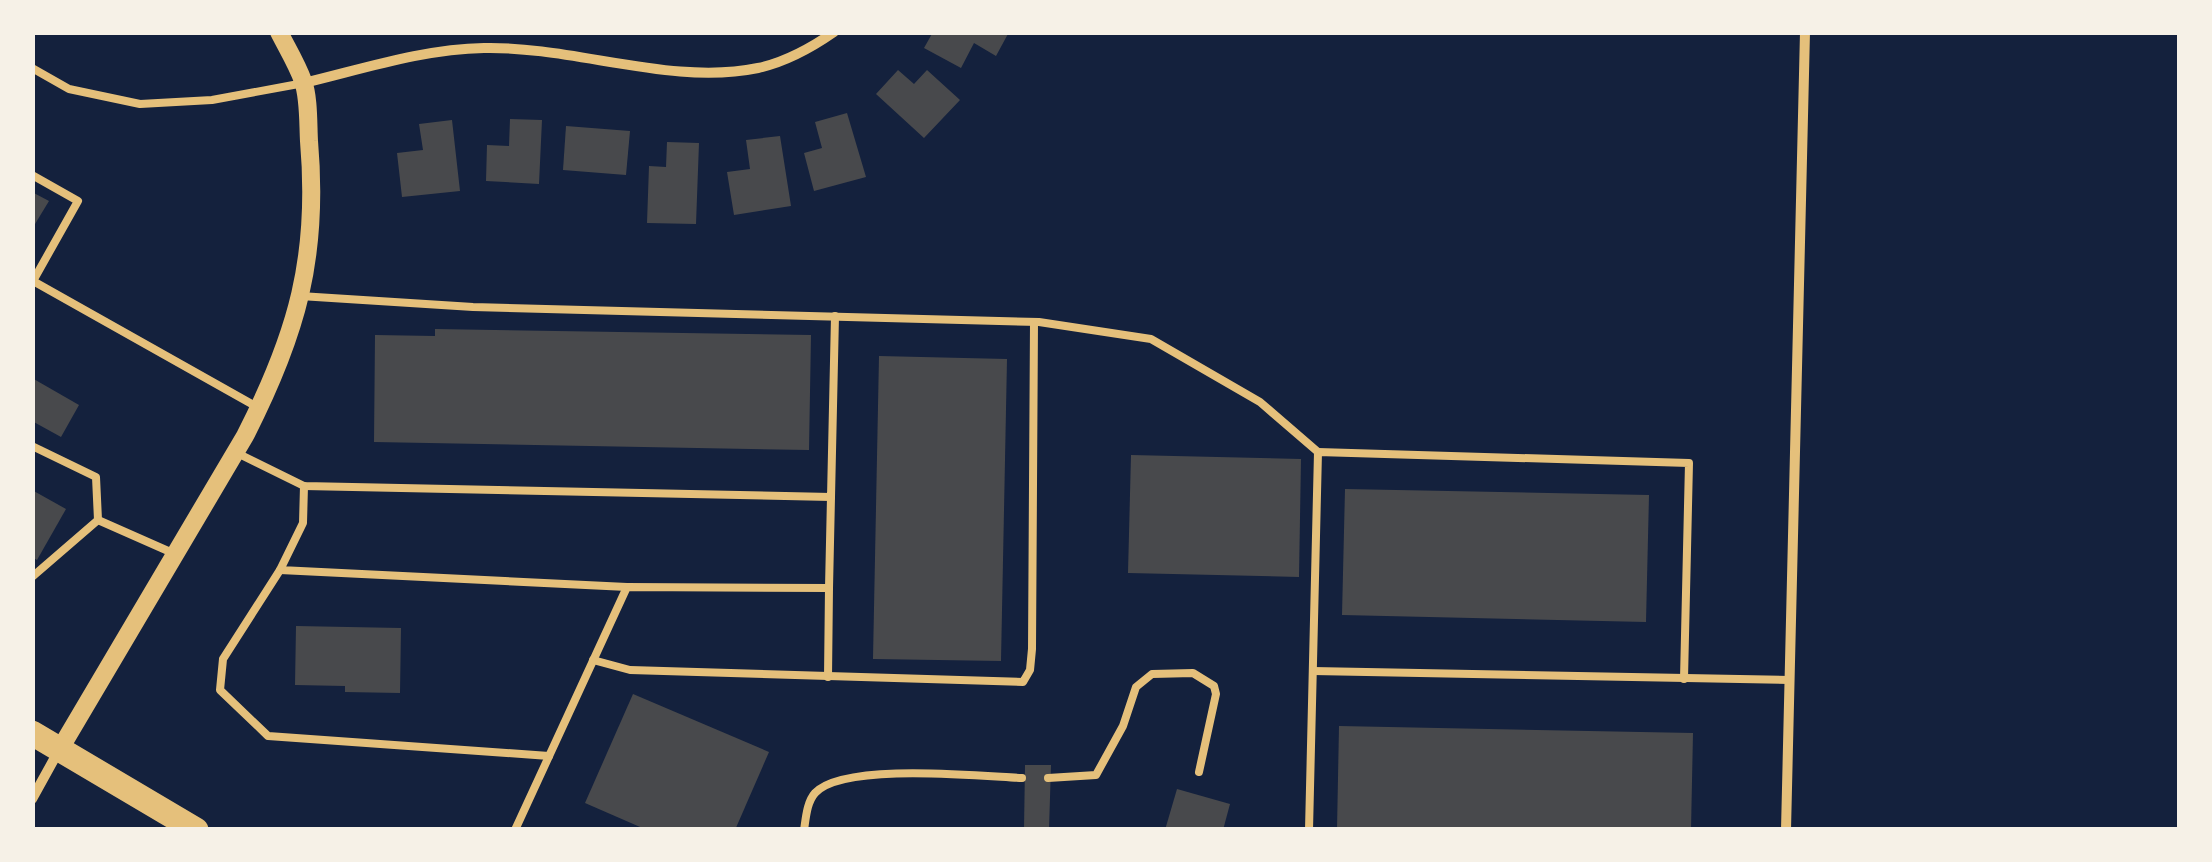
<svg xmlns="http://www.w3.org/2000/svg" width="2212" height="862" viewBox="0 0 2212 862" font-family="Figtree,sans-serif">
  <rect width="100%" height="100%" fill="#14213d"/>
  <!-- building -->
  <g fill="#48494c">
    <path d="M933,32H1009L996,56L974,43L961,68L924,48Z"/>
    <path d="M898,70L914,84L927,70L960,100L924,138L876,94Z"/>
    <path d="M847,113L866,177L814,191L804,153L822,148L815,122Z"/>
    <path d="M510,119L542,120L539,184L486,181L487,145L509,146Z"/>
    <path d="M452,120L460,191L402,197L397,153L423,150L419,124Z"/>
    <path d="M566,126L630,131L626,175L563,170Z"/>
    <path d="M780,136L791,206L734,215L727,172L750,169L746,140Z"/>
    <path d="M667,142L699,143L696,224L647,223L649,166L666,167Z"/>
    <path d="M32,192L49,201L32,229Z"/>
    <path d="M435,329L811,335L809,450L374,442L375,335L435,336Z"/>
    <path d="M879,356L1007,359L1001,661L873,659Z"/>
    <path d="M32,378L79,405L61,437L32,421Z"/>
    <path d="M1131,455L1301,459L1299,577L1128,573Z"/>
    <path d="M1345,489L1649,495L1646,622L1342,615Z"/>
    <path d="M32,490L66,509L37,560L32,557Z"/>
    <path d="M296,626L401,628L400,693L345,692V686L295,685Z"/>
    <path d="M633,694L769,752L735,830H647L585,803Z"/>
    <path d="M1339,726L1693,733L1691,830H1337Z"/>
    <path d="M1025,765H1051L1049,830H1024Z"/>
    <path d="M1177,789L1230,804L1223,830H1165Z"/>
  </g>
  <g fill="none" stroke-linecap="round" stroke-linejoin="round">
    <!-- service -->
    <g stroke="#e5c07b" stroke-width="8">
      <path d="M32,68L69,89L140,104L212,100L304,83"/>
      <path d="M32,175L78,201L33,281L259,408"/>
      <path d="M300,296L473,307L1039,322L1151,339L1260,402L1318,452"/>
      <path d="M32,446L96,477L98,520L175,554"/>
      <path d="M235,452L304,486L831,497L835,316"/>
      <path d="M304,486L303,523L280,570L627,587"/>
      <path d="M280,570L223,659L220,690L268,736L549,756"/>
      <path d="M32,577L98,520"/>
      <path d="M593,660L630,670L1023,682L1030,670L1032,649L1034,322"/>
      <path d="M1313,671L1789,680"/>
      <path d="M828,677L829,588"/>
      <path d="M1048,778L1096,775L1123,726L1136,687L1152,674L1193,673L1214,686L1216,694L1199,772"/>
      <path d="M515,830L627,587L829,588L831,497"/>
      <path d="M804,830C806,817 807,802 815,793C843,762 980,776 1022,778"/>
      <path d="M1309,830L1318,452L1689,463L1684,679"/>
    </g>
    <!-- minor -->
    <g stroke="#e5c07b" stroke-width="10">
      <path d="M304,83C363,69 423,49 484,48C574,46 671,86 758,68C786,62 811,48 834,32"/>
      <path d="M32,799L58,752"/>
      <path d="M1786,830L1805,32"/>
    </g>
    <!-- tertiary -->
    <path stroke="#e5c07b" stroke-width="18" d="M60,749L245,436C297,334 319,257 309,141C308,123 309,98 303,81C297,64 287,48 279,32"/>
    <!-- primary -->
    <path stroke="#e5c07b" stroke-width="25" d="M32,733L196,830"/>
  </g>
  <!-- border -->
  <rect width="2212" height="862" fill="none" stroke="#f6f1e7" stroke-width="70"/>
</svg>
